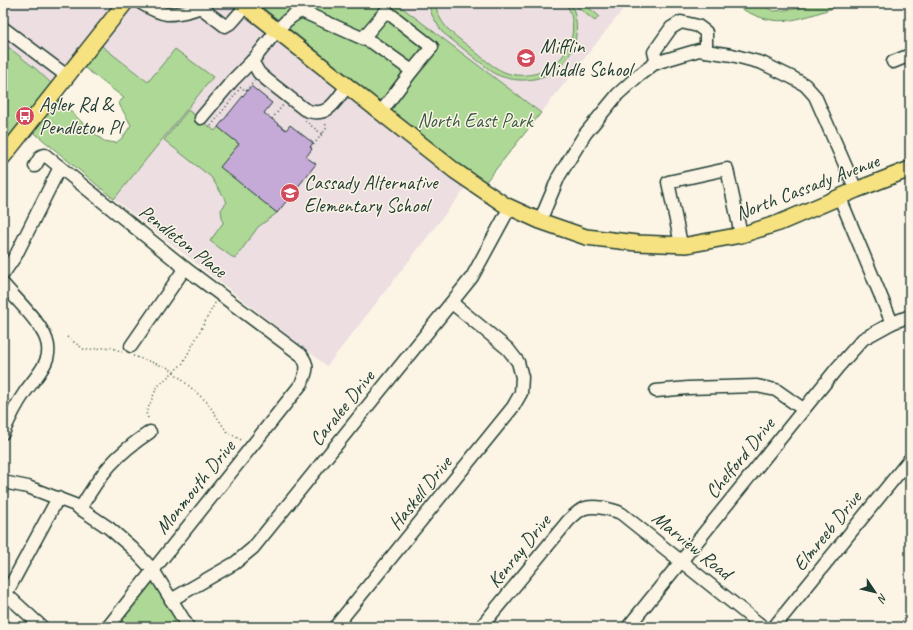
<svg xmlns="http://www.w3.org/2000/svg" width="913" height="630" viewBox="0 0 913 630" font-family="Caveat,sans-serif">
  <rect width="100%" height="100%" fill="#fcf5e5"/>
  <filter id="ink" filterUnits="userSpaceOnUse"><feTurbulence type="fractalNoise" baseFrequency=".025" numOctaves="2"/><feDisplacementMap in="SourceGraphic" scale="8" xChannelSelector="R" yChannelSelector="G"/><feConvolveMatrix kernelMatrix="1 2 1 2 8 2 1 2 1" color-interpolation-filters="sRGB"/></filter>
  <g filter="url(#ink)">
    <!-- built -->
    <g fill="#ecdee1">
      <path d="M3,3H257L269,13L257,23L467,186L327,366L114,199L213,77L148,82L98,43L61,92L36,69L3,43Z"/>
      <path d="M396,3H628L541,113Z"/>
    </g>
    <!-- green -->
    <g fill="#aed895" stroke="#668a64">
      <path d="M257,3H396L541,113L484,184Z"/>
      <path d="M428,3H435C439,24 451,33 467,45C480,55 494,70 510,74C552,83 588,43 566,3H571C593,55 545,96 495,74L442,32L432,15Z"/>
      <path d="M572,3H583L599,16L595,21Z"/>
      <path d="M732,3H757L774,11L795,9L815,3H844L839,6C794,21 775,31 732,3Z"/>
      <path d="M3,43L36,69L53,85L3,146Z"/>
      <path d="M98,43L148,82L175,49L213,77L114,199L31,130L57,98L90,130L104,141L116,143L123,137L131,125L119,104L120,101L124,98L81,65Z"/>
      <path d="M188,110L215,131L218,127L239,144L221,167L277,213L258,227L235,259L210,241L223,223L221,210L227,202L211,177L164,140Z"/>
      <path d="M153,581L183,627H117Z"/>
    </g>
    <!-- building -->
    <path fill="#c5a9d7" stroke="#1f3d34" d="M251,86L272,103L264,113L286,130L290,125L313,143L310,147L312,149L306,157L316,164L277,213L220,167L239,144L218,127Z"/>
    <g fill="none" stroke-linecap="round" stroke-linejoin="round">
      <!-- minor casing -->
      <g stroke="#1f3d34" stroke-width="15">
        <g id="minor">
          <path d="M141,3C149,8 158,13 167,14C179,14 198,10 207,3"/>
          <path d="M200,7L225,26L232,22L246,6"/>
          <path d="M3,28L67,76"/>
          <path d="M363,38L386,11L432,47L412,71"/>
          <path d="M893,62L910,55"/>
          <path d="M657,63L654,52L671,28L681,22L698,26L706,32V51"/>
          <path d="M347,86C335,102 327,120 304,109L267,80L259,73L252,61C268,44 280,21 301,11L373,43L412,71L381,112"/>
          <path d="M201,118L233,80L252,61"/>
          <path d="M35,166L41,156L45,155L185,268L301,355C310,367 306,371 302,383L108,627"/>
          <path d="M840,198L892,323"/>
          <path d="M540,221L559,176L585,134L618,94L638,76L655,63L699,50L732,55L762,63L793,78L805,85L815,96L856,190"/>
          <path d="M681,244L668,182L727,169L741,235"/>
          <path d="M3,274L16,255L60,167"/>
          <path d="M3,284C15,298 31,313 41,329C59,356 40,371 25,392C16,405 9,419 3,433"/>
          <path d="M131,346L185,268"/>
          <path d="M656,391L688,388L757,386L776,390L803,409"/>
          <path d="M3,482L28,487L75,505L109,528L131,547L153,570L188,627"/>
          <path d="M80,509C101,473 115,455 150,432"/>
          <path d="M3,593L6,594L42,627"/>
          <path d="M6,594L58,498"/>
          <path d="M171,600L235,563L253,548L472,277L510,207"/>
          <path d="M335,627L513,407L521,393L522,377L518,362L508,349L452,303"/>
          <path d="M481,627L568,521C581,508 585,505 604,508C610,510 617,510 622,514L763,627"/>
          <path d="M628,627L838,367L863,339L892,323L910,316"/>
          <path d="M774,627L910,459"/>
        </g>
      </g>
      <!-- major casing -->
      <g stroke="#1f3d34" stroke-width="18">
        <g id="major">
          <path d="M242,3L455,171L505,205L540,221L586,237L637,243L687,245L741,235L779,223L856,190L910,169"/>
          <path d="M3,157L125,3"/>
        </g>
      </g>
      <!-- path -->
      <g stroke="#1f3d34" stroke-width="1.5" stroke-dasharray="1 3" stroke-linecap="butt">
        <path d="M272,119L283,105"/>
        <path d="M305,121L322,134"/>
        <path d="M211,126L241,87L246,91L254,81"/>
        <path d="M311,148L326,129V126L325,122"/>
        <path d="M67,337L85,350L111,347L122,352"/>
        <path d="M133,356L169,368L207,402L227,432L243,441"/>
        <path d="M148,418L146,413L157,387L183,363L215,303"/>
      </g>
      <!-- minor -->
      <use href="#minor" stroke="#fcf5e5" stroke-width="12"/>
      <!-- major -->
      <use href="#major" stroke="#f7e281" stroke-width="15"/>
    </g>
  </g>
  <!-- icons -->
  <defs>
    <g id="school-disc" transform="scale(1)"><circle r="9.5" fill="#d1495b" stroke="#fcf5e5"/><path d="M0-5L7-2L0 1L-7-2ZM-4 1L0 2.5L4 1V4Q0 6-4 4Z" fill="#fff"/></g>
    <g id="bus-disc" transform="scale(1)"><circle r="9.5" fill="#d1495b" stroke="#fcf5e5"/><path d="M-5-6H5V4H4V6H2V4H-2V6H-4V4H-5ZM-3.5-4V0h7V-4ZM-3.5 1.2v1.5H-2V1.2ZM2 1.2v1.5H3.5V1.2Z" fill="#fff"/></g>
  </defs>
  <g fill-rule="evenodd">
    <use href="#school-disc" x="526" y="58"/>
    <use href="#bus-disc" x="25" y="116"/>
    <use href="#school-disc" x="290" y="193"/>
  </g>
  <g text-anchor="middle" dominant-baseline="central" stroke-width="3" stroke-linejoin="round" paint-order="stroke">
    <!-- poi labels -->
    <g font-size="20" fill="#1f3d34" stroke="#fcf5e5" text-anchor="start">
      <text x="540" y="46">Mifflin<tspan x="540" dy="23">Middle School</tspan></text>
      <text x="39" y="104">Agler Rd &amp;<tspan x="39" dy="23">Pendleton Pl</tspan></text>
      <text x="304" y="182">Cassady Alternative<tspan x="304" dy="23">Elementary School</tspan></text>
    </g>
    <!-- park labels -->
    <g font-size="20" fill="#3c5c47" stroke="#fcf5e5">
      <text x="475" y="120">North East Park</text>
    </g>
    <!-- street labels -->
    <g font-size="20" fill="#1f3d34" stroke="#fcf5e5">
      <text transform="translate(807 187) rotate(-21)">North Cassady Avenue</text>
      <text transform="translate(183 241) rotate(38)">Pendleton Place</text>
      <text transform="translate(342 408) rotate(-51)">Caralee Drive</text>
      <text transform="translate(740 458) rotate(-51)">Chelford Drive</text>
      <text transform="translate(195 487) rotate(-51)">Monmouth Drive</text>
      <text transform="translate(420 493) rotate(-51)">Haskell Drive</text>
      <text transform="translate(827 531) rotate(-51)">Elmreeb Drive</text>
      <text transform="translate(692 545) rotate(39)">Marview Road</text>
      <text transform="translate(519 551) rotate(-51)">Kenray Drive</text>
    </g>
  </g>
  <!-- margin -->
  <rect width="913" height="630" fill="none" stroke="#fcf5e5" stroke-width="16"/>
  <rect x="8" y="8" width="897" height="614" fill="none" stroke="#1f3d34" stroke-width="1.5" filter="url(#ink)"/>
  <!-- north arrow -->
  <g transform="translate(875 592) rotate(125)" stroke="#fcf5e5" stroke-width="3" paint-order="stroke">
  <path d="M0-3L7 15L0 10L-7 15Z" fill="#1f3d34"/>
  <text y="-6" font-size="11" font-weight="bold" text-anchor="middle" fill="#1f3d34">N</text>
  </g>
</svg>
